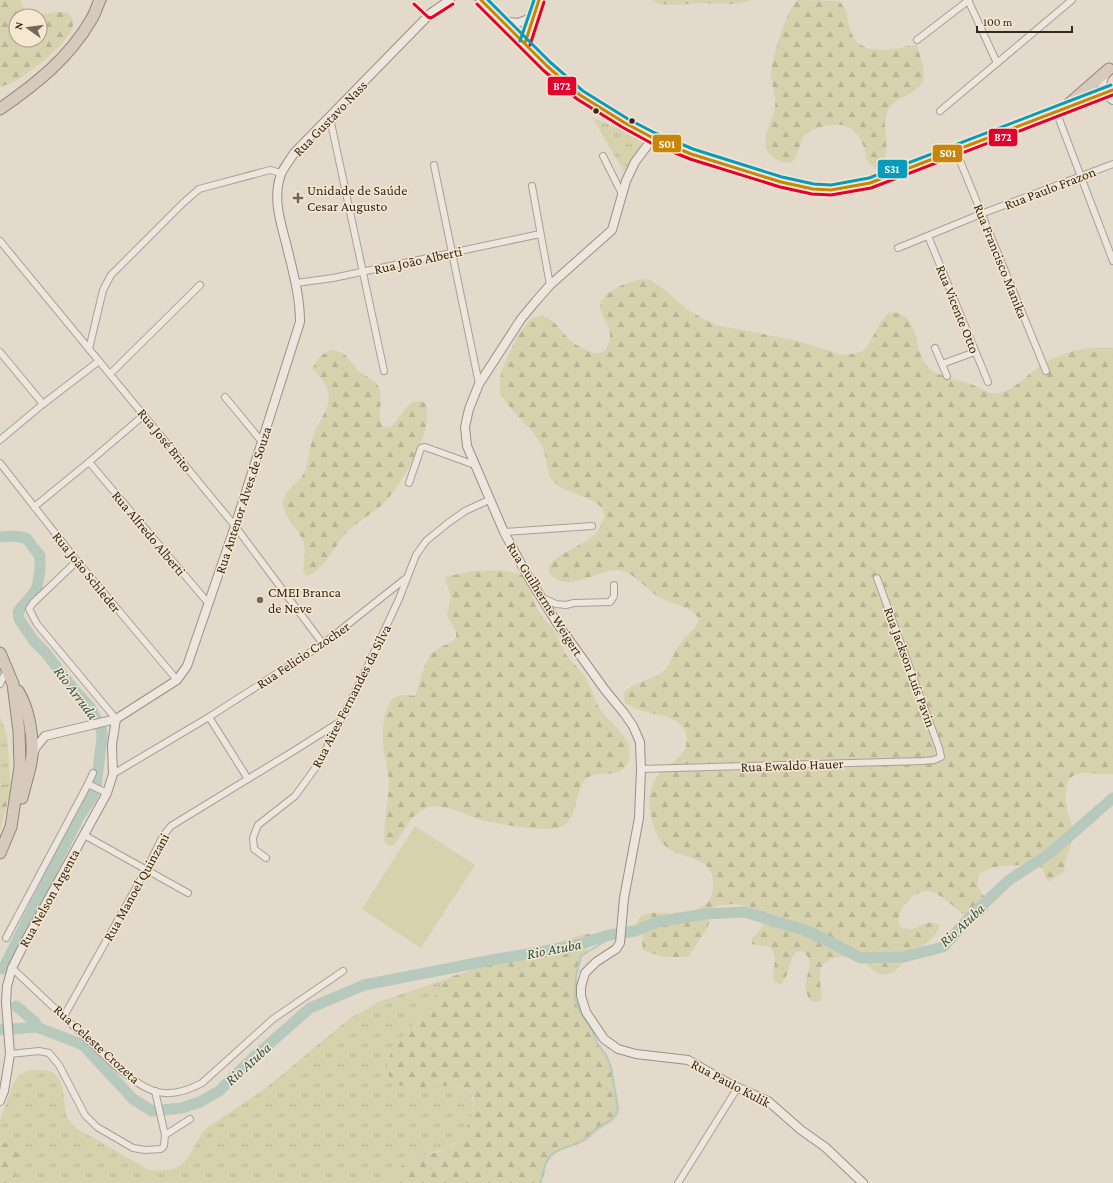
<svg xmlns="http://www.w3.org/2000/svg" width="1113" height="1183" viewBox="0 0 1113 1183" font-family="'Crimson Pro',serif">
  <defs>
    <pattern id="grass-tufts" width="24" height="20" patternUnits="userSpaceOnUse"><rect width="24" height="20" fill="#d7d2ae"/><path d="M3 7l-1-3M5 7V3M7 7l1-3M15 17l-1-3M17 17v-4M19 17l1-3" fill="none" stroke="#b9b495"/></pattern>
    <pattern id="forest-firs" width="22" height="20" patternUnits="userSpaceOnUse"><rect width="22" height="20" fill="#d7d2ae"/><path d="M5 1l3.5 6h-7zM16 11l3.5 6h-7z" fill="#b9b495"/></pattern>
  </defs>
  <rect width="100%" height="100%" fill="#e4dacc"/>
  <!-- grass -->
  <g fill="url(#grass-tufts)">
    <path d="M592,117L635,136L643,144L624,172Z"/>
    <path d="M0,716L7,737L11,788L0,784Z"/>
    <path d="M449,978C441,989 433,1002 424,1013C410,1029 396,1042 388,1062L401,1086C420,1088 442,1082 459,1087C469,1089 472,1094 473,1104C474,1122 461,1142 445,1149C438,1152 429,1152 422,1156C413,1159 400,1172 393,1179L391,1183H14L19,1155L4,1143L0,1146C0,1138 0,1129 0,1121C1,1114 5,1107 7,1101C13,1083 16,1069 39,1070C45,1070 54,1071 58,1077C65,1085 63,1105 67,1116C68,1120 73,1124 76,1128L149,1170C190,1174 186,1156 205,1129L266,1088L350,1018L381,1001Z"/>
  </g>
  <!-- forest -->
  <g fill="url(#forest-firs)" fill-rule="evenodd">
    <path d="M0,0H21C21,4 22,5 24,8C35,25 68,0 73,21C76,39 31,72 17,80C12,83 6,85 0,87ZM16,16H40V40H16Z"/>
    <path d="M652,0H752L737,4L699,3L677,5L659,4Z"/>
    <path d="M798,0L839,1C842,4 844,8 846,11C848,18 848,26 851,32C860,58 894,49 914,45H917C919,54 923,63 924,72C926,94 899,94 889,108C887,110 887,114 886,117C881,130 896,159 875,168C873,166 870,164 868,162C866,159 866,154 865,150C861,138 855,128 842,125C831,124 815,127 807,133C796,142 801,171 779,161C753,149 772,125 775,107C777,96 771,85 771,74C772,58 786,10 798,0Z"/>
    <path d="M643,279L650,280L664,289L688,310L704,319L716,325L794,340L843,355L853,354L863,351L867,347L882,320L889,312C893,313 898,312 901,314C921,325 914,356 930,369C942,378 960,379 973,385C979,387 986,392 992,393C1010,397 1031,370 1046,362C1068,350 1089,346 1113,348V774L1081,773L1073,776L1068,781L1065,798L1068,813L1073,827L1072,842L1065,863L1064,872L1048,882L1042,868L1035,864L993,867L979,874L977,884L982,894L986,898L989,909C986,912 983,916 979,917C956,923 938,873 911,898C908,901 905,904 903,907C899,915 897,920 901,928C904,928 908,929 911,929C922,928 927,918 939,925C940,936 915,952 906,959C901,964 898,970 891,973C888,974 885,975 882,975C875,974 870,967 865,963C854,954 832,954 823,965C816,973 823,992 821,1001L812,1002C810,1000 808,997 807,994C800,977 819,967 803,951L796,952C788,962 790,975 781,985L774,981C771,966 780,962 770,947L752,944V938C759,932 764,927 764,918L757,910L742,905L732,904L715,906L708,914L709,923L706,930L688,957H664L644,951C640,944 645,938 640,929L635,927C637,922 638,918 643,915C649,912 658,913 664,913C678,913 701,913 709,900C713,894 714,887 713,880C711,857 684,859 669,849C661,844 657,835 654,827C649,813 647,797 653,783C660,766 692,758 686,735C685,730 683,726 679,723C666,714 650,714 636,709C632,707 629,705 625,703L623,695C631,682 647,682 660,674C672,666 673,651 682,641C689,633 696,629 699,619C692,606 674,605 662,599C648,592 634,571 618,570C600,569 570,592 553,577C551,576 549,572 548,570C549,567 551,562 554,560C570,547 602,540 604,515C605,498 567,495 556,484C545,474 548,461 543,448C539,439 532,431 525,424C517,415 508,406 502,396C495,380 506,358 514,344C518,336 526,320 536,317C551,312 560,331 569,339C574,344 580,347 587,350C590,352 595,354 598,353C601,353 604,350 606,349C608,345 610,341 610,337C611,328 603,319 601,311C596,292 630,281 643,279Z"/>
    <path d="M331,350C348,351 349,363 360,372C367,377 376,380 379,388C383,398 379,407 380,417C380,420 381,423 382,426L390,427C403,418 406,395 425,403C437,427 401,486 383,504C371,515 356,522 345,534C336,544 320,575 306,576L303,571C304,562 306,550 303,541C298,527 281,516 283,501C285,490 298,484 303,475C310,462 309,447 314,434C319,420 332,407 328,391C326,383 318,375 312,369C317,360 322,353 331,350Z"/>
    <path d="M472,571C489,571 522,566 530,584C533,590 532,598 535,604C539,615 548,622 555,631C559,638 561,646 565,653C571,662 580,669 586,678C591,687 594,697 598,706C606,719 620,727 627,741C630,747 631,758 627,764C617,780 600,769 587,778C573,788 580,819 561,827C547,833 496,824 481,820C462,814 439,799 420,811C408,819 403,836 392,846L385,844L384,835L389,784C389,771 384,758 383,745C382,734 383,724 385,714C387,709 389,701 394,698C400,694 408,695 415,696C421,682 423,659 436,650C443,645 450,644 456,638V632L447,616L448,608L451,597L445,577Z"/>
    <path d="M0,784L11,788L0,831Z"/>
    <path d="M587,934L598,935L582,957L580,963L577,978L576,999L581,1013L593,1031L598,1045L607,1056L612,1069L619,1110L617,1117L612,1122L597,1131L586,1141L558,1152L552,1157L547,1163L542,1183H391C400,1155 423,1158 444,1150C461,1143 469,1126 473,1109C483,1058 382,1115 388,1064C390,1043 415,1026 426,1010C432,1003 442,983 449,978C451,976 457,975 460,974C481,966 502,961 524,955C545,949 565,938 587,934Z"/>
    <path d="M13,1142L18,1147L19,1155L14,1183H0V1146L4,1143Z"/>
  </g>
  <!-- pitch -->
  <path fill="#d7d2ae" d="M415,826L475,865L421,948L362,909Z"/>
  <g fill="none" stroke-linecap="round" stroke-linejoin="round">
    <!-- stream -->
    <path stroke="#b7c8bc" stroke-width="2" d="M540,1183C543,1174 544,1161 551,1155C561,1146 575,1146 585,1139C589,1137 592,1132 596,1129C606,1122 614,1121 618,1109L611,1067L606,1055L597,1043L592,1030L580,1012L575,998L576,976L581,956L617,934"/>
    <!-- river -->
    <g stroke="#b7c8bc" stroke-width="11">
      <path d="M0,537L14,536L26,538L40,556V569L37,588L32,595L20,609L18,612L19,619L33,640L45,652L76,692L90,707L99,724L102,733V738L96,786L92,797L79,817L3,969"/>
      <path d="M16,1006L35,1022L37,1027"/>
      <path d="M0,1030L37,1027L83,1045L133,1099L152,1111L182,1108L200,1102L219,1091L254,1057L310,1008L364,985L492,960L573,946L609,935L635,931L657,922L705,914L745,912L810,932L861,958L904,957L943,947L970,917L1009,880L1049,854L1113,798"/>
    </g>
    <!-- street casing -->
    <g stroke="#a99f95" stroke-width="8">
      <g id="street">
        <path d="M968,0L997,63"/>
        <path d="M917,40L969,0"/>
        <path d="M940,111L1072,0"/>
        <path d="M1056,111L1113,261"/>
        <path d="M330,118L384,371"/>
        <path d="M956,151L1046,371"/>
        <path d="M603,156L622,194"/>
        <path d="M434,165L479,384"/>
        <path d="M532,186L550,285"/>
        <path d="M928,236L988,382"/>
        <path d="M0,241L235,526L323,644"/>
        <path d="M898,248L981,214L1113,164"/>
        <path d="M296,283L333,278L540,234"/>
        <path d="M935,348L947,376"/>
        <path d="M89,349L103,290L111,275L182,204L199,189L270,170L281,173"/>
        <path d="M0,352L43,404"/>
        <path d="M942,364L975,352"/>
        <path d="M110,374L200,285"/>
        <path d="M225,397L263,443"/>
        <path d="M0,440L43,404L99,361"/>
        <path d="M89,462L209,604"/>
        <path d="M0,463L77,561L177,680"/>
        <path d="M409,483L421,448L425,447L475,465"/>
        <path d="M34,507L89,462L144,415"/>
        <path d="M504,532L592,526"/>
        <path d="M77,561L33,603L29,609L37,624L116,719"/>
        <path d="M541,597L556,604L566,605L574,603L610,602L614,596V585"/>
        <path d="M0,684L7,669"/>
        <path d="M209,717L248,779"/>
        <path d="M641,769L923,761L934,760L941,757L939,748L877,578"/>
        <path d="M93,773L88,784L107,793"/>
        <path d="M113,774L209,717L323,644L405,579"/>
        <path d="M84,835L188,893"/>
        <path d="M266,858L254,849L253,838L258,825L295,796L319,763L363,676L399,599L416,555L426,541L448,523L465,511L489,500"/>
        <path d="M6,938L88,784"/>
        <path d="M12,968L119,1069C149,1093 166,1102 202,1083L273,1019L343,971"/>
        <path d="M64,1016L146,870L163,836L171,826L292,752L338,723"/>
        <path d="M10,1054L39,1051L49,1053L59,1065L85,1115L97,1127L133,1148L145,1150L161,1149L164,1146L165,1135L155,1091"/>
        <path d="M165,1135L190,1119"/>
        <path d="M678,1183L738,1087"/>
      </g>
    </g>
    <!-- secondary casing -->
    <g stroke="#998f85" stroke-width="10">
      <g id="secondary">
        <path d="M502,21L518,23L534,17"/>
        <path d="M525,43L539,0"/>
        <path d="M1107,72C1099,83 1102,94 1113,100"/>
        <path d="M653,138L635,162L626,181L612,230L550,285L536,301L521,319L479,384L469,409L465,427L467,446L504,532L526,573L557,623L605,690L624,713L633,726L640,742L641,769L639,818L624,898L620,943L616,949L596,962L585,973L581,987V996L586,1012L604,1039L618,1049L636,1054L688,1060L730,1084L768,1101L801,1130L825,1147L863,1183"/>
        <path d="M33,754L36,747L45,736L116,719L177,680L187,666L235,526L300,322C300,296 293,272 287,247C281,223 272,199 281,174C284,167 290,160 294,153L431,13L450,0"/>
        <path d="M0,1101L4,1091L10,1054L6,1002L7,986L12,968L26,940L107,793L113,774L112,745L116,719"/>
      </g>
    </g>
    <!-- highway casing -->
    <g stroke="#8e857c" stroke-width="13">
      <g id="highway">
        <path d="M481,0L547,66L580,95L625,123L653,138L691,154L781,182L813,189L831,190L870,183L1113,90"/>
        <path d="M1069,104L1109,69"/>
        <path d="M0,109C36,84 69,58 91,20C95,14 97,6 100,0"/>
        <path d="M0,653L13,684L19,731L20,767L11,827L0,853"/>
        <path d="M18,691C29,709 33,734 32,755C31,769 25,784 22,798"/>
      </g>
    </g>
    <!-- street -->
    <use href="#street" stroke="#ece6de" stroke-width="6"/>
    <!-- secondary -->
    <use href="#secondary" stroke="#ece6de" stroke-width="8"/>
    <!-- highway -->
    <use href="#highway" stroke="#d7cabc" stroke-width="11"/>
    <!-- bus-1 casing -->
    <g stroke="#f6e7d1" stroke-width="6">
      <g id="bus-1">
        <path d="M481,0L547,66L580,95L625,123L653,138L691,154L781,182L813,189L831,190L870,183L1113,90"/>
        <path d="M525,43L539,0"/>
      </g>
    </g>
    <!-- bus-2 casing -->
    <g stroke="#f6e7d1" stroke-width="6">
      <g id="bus-2">
        <path d="M414,4L428,17L431,18L453,4"/>
        <path d="M477,4L543,70L577,99L622,127L651,143L690,159L780,187L812,194L831,195L871,188L1113,95"/>
        <path d="M530,45L544,2"/>
      </g>
    </g>
    <!-- bus-3 casing -->
    <g stroke="#f6e7d1" stroke-width="6">
      <g id="bus-3">
        <path d="M488,0L550,62L583,91L628,119L655,133L693,149L782,177L814,184L831,185L869,178L1111,85"/>
        <path d="M520,41L534,0"/>
      </g>
    </g>
    <!-- bus-1 -->
    <use href="#bus-1" stroke="#c78607" stroke-width="3"/>
    <!-- bus-2 -->
    <use href="#bus-2" stroke="#e4002b" stroke-width="3"/>
    <!-- bus-3 -->
    <use href="#bus-3" stroke="#069cbc" stroke-width="3"/>
  </g>
  <!-- markers -->
  <g fill="#37271d" stroke="#f6e7d1" stroke-width="1.5">
    <circle cx="596" cy="111" r="3.5"/>
    <circle cx="632" cy="121" r="3.5"/>
  </g>
  <g fill="#74665a" stroke="#f6e7d1" stroke-width="1.5">
    <path d="M296 192h4v4h4v4h-4v4h-4v-4h-4v-4h4z"/>
    <circle cx="260" cy="600" r="4"/>
  </g>
  <g text-anchor="middle" dominant-baseline="central" stroke-width="3" stroke-linejoin="round" paint-order="stroke">
    <!-- street labels -->
    <g font-size="14" fill="#37271d" stroke="#f6e7d1">
      <text transform="translate(330 118) rotate(-46)">Rua Gustavo Nass</text>
      <text transform="translate(1050 188) rotate(-21)">Rua Paulo Frazon</text>
      <text transform="translate(418 260) rotate(-12)">Rua João Alberti</text>
      <text transform="translate(1001 261) rotate(68)">Rua Francisco Manika</text>
      <text transform="translate(958 309) rotate(68)">Rua Vicente Otto</text>
      <text transform="translate(165 440) rotate(51)">Rua José Brito</text>
      <text transform="translate(243 500) rotate(-72)">Rua Antenor Alves de Souza</text>
      <text transform="translate(149 533) rotate(50)">Rua Alfredo Alberti</text>
      <text transform="translate(87 572) rotate(51)">Rua João Schleder</text>
      <text transform="translate(545 599) rotate(58)">Rua Guilherme Weigert</text>
      <text transform="translate(303 655) rotate(-34)">Rua Felicio Czocher</text>
      <text transform="translate(910 667) rotate(70)">Rua Jackson Luís Pavin</text>
      <text transform="translate(351 696) rotate(-63)">Rua Aires Fernandes da Silva</text>
      <text transform="translate(792 765) rotate(-2)">Rua Ewaldo Hauer</text>
      <text transform="translate(136 887) rotate(-61)">Rua Manoel Quinzani</text>
      <text transform="translate(49 898) rotate(-61)">Rua Nelson Argenta</text>
      <text transform="translate(97 1044) rotate(42)">Rua Celeste Crozeta</text>
      <text transform="translate(731 1083) rotate(28)">Rua Paulo Kulik</text>
    </g>
    <!-- poi labels -->
    <g font-size="14" fill="#37271d" stroke="#f6e7d1" text-anchor="start">
      <text x="307" y="190">Unidade de Saúde<tspan x="307" dy="16">Cesar Augusto</tspan></text>
      <text x="268" y="592">CMEI Branca<tspan x="268" dy="16">de Neve</tspan></text>
    </g>
    <!-- water labels -->
    <g font-size="15" font-style="italic" fill="#2c5750" stroke="#f6e7d1">
      <text transform="translate(76 693) rotate(53)">Rio Arruda</text>
      <text transform="translate(962 925) rotate(-43)">Rio Atuba</text>
      <text transform="translate(554 949) rotate(-11)">Rio Atuba</text>
      <text transform="translate(248 1064) rotate(-42)">Rio Atuba</text>
    </g>
  </g>
  <g stroke="#f6e7d1" stroke-width="1.5">
    <rect x="547" y="76" width="30" height="20" rx="4" fill="#e4002b"/>
    <rect x="988" y="128" width="30" height="19" rx="4" fill="#e4002b"/>
    <rect x="652" y="134" width="30" height="19" rx="4" fill="#c78607"/>
    <rect x="932" y="144" width="31" height="19" rx="4" fill="#c78607"/>
    <rect x="877" y="159" width="31" height="20" rx="4" fill="#069cbc"/>
  </g>
  <g font-size="11" text-anchor="middle" font-weight="bold" fill="#fff">
    <text x="562" y="90">B72</text>
    <text x="1003" y="141">B72</text>
    <text x="667" y="148">S01</text>
    <text x="948" y="157">S01</text>
    <text x="892" y="173">S31</text>
  </g>
  <!-- north arrow -->
  <g transform="translate(28 28) rotate(284)"><circle r="19" fill="#f6e7d1" stroke="#aa9a89"/>
  <path d="M0-3L7 15L0 10L-7 15Z" fill="#74665a"/>
  <text y="-6" font-size="11" font-weight="bold" text-anchor="middle" fill="#37271d">N</text>
  </g>
  <!-- scale -->
  <path d="M977 26v6h95v-6" fill="none" stroke="#37271d" stroke-width="2"/>
  <text x="983" y="26" font-size="12" fill="#37271d" stroke="#f6e7d1" stroke-width="3" paint-order="stroke">100 m</text>
</svg>
